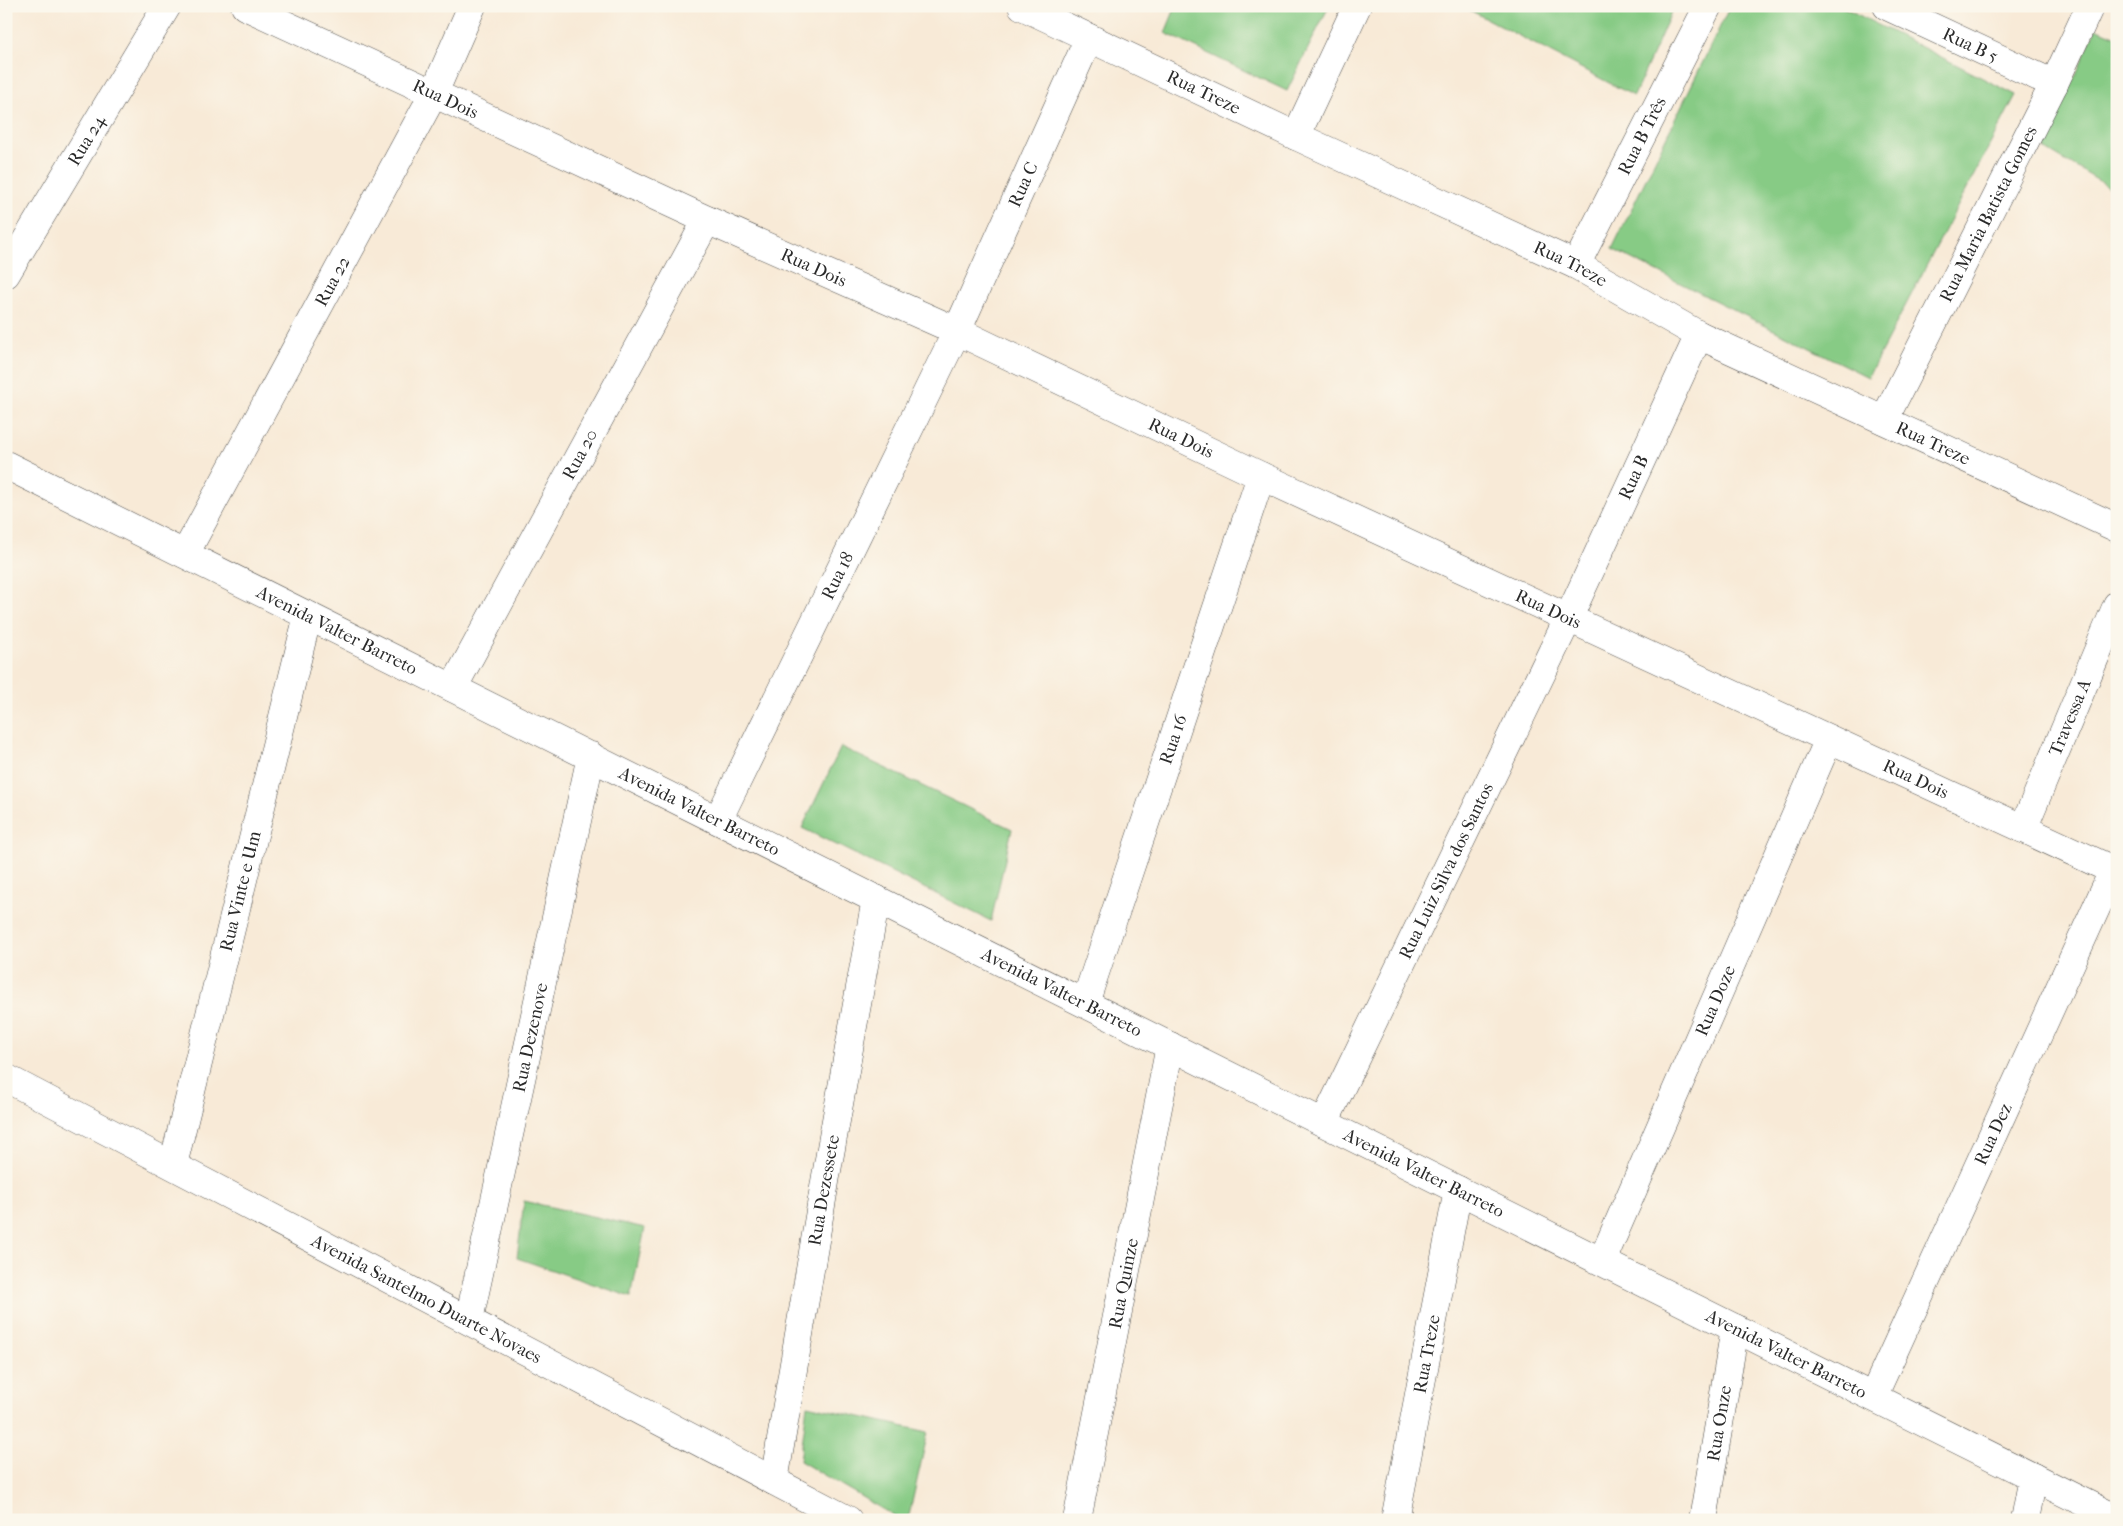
<svg xmlns="http://www.w3.org/2000/svg" width="2123" height="1526" viewBox="0 0 2123 1526" font-family="'IM FELL French Canon',serif">
  <rect width="100%" height="100%" fill="#fbf7ec"/>
  <filter id="ink" filterUnits="userSpaceOnUse"><feTurbulence type="fractalNoise" baseFrequency=".02" numOctaves="2"/><feDisplacementMap in="SourceGraphic" scale="10" xChannelSelector="R" yChannelSelector="G"/><feConvolveMatrix kernelMatrix="1 2 1 2 8 2 1 2 1" color-interpolation-filters="sRGB"/></filter>
  <filter id="wash" filterUnits="userSpaceOnUse"><feTurbulence type="fractalNoise" baseFrequency=".0096" numOctaves="4" result="noise"/><feDisplacementMap in="SourceGraphic" scale="20" xChannelSelector="R" yChannelSelector="G"/><feGaussianBlur stdDeviation="1.12" result="paint"/><feColorMatrix in="noise" values="0 0 0 0 0 0 0 0 0 0 0 0 0 0 0 0 0 1.4 0 .05"/><feComposite in="paint" operator="in"/></filter>
  <g filter="url(#wash)">
    <rect width="100%" height="100%" fill="#f8ead7"/>
    <!-- green -->
    <g fill="#87cb85" stroke="#597b58">
      <path d="M1176,6H1329L1287,91L1165,33Z"/>
      <path d="M1462,6H1674L1634,96Z"/>
      <path d="M1730,6H1841L2016,95L1868,377L1612,249Z"/>
      <path d="M2096,28L2117,37V192L2044,148Z"/>
      <path d="M841,747L1012,829L991,921L802,828Z"/>
      <path d="M524,1201L645,1228L631,1297L517,1258Z"/>
      <path d="M807,1405L928,1432L908,1520H901L800,1461Z"/>
    </g>
  </g>
  <g filter="url(#ink)">
    <g fill="none" stroke-linecap="round" stroke-linejoin="round">
      <!-- street casing -->
      <g stroke="#4a4845" stroke-width="29">
        <g id="street">
          <path id="s1" d="M245,6L707,220L957,331L1261,476L2117,872"/>
          <path id="s2" d="M1022,6L1296,136L1576,265L1699,335L2117,528"/>
          <path id="s3" d="M1887,6L2054,84"/>
          <path d="M1296,136L1357,6"/>
          <path id="s4" d="M1576,265L1708,6"/>
          <path id="s5" d="M6,274L167,6"/>
          <path id="s6" d="M1884,420L2054,84L2090,6"/>
          <path id="s7" d="M6,465L2117,1519"/>
          <path id="s8" d="M185,554L434,93L472,6"/>
          <path id="s9" d="M453,688L707,220"/>
          <path id="s10" d="M718,820L957,331L1089,38"/>
          <path id="s11" d="M2023,829L2117,605"/>
          <path id="s12" d="M1085,1003L1261,476"/>
          <path id="s13" d="M6,1078L848,1520"/>
          <path id="s14" d="M1324,1123L1568,619L1699,335"/>
          <path id="s15" d="M173,1165L308,615"/>
          <path id="s16" d="M1602,1261L1829,739"/>
          <path id="s17" d="M469,1320L591,756"/>
          <path id="s18" d="M1873,1397L2113,871"/>
          <path id="s19" d="M774,1481L826,1176L876,899"/>
          <path id="s20" d="M1077,1520L1170,1046"/>
          <path id="s21" d="M1395,1520L1458,1190"/>
          <path id="s22" d="M1703,1520L1735,1328"/>
          <path d="M2025,1520L2033,1477"/>
        </g>
      </g>
      <!-- street -->
      <use href="#street" stroke="#fff" stroke-width="28"/>
    </g>
  </g>
  <g text-anchor="middle" dominant-baseline="central" stroke-width="4" stroke-linejoin="round" paint-order="stroke">
    <!-- street labels -->
    <g font-size="18" fill="#2b2b2b" stroke="#fbf7ec">
      <text stroke="none"><textPath href="#s3" startOffset="92">Rua B 5</textPath></text>
      <text stroke="none"><textPath href="#s2" startOffset="201">Rua Treze</textPath></text>
      <text stroke="none"><textPath href="#s1" startOffset="221">Rua Dois</textPath></text>
      <text stroke="none"><textPath href="#s4" startOffset="145">Rua B Três</textPath></text>
      <text stroke="none"><textPath href="#s5" startOffset="156">Rua 24</textPath></text>
      <text stroke="none"><textPath href="#s10" startOffset="705">Rua C</textPath></text>
      <text stroke="none"><textPath href="#s6" startOffset="231">Rua Maria Batista Gomes</textPath></text>
      <text stroke="none"><textPath href="#s2" startOffset="606">Rua Treze</textPath></text>
      <text stroke="none"><textPath href="#s1" startOffset="626">Rua Dois</textPath></text>
      <text stroke="none"><textPath href="#s8" startOffset="310">Rua 22</textPath></text>
      <text stroke="none"><textPath href="#s1" startOffset="1031">Rua Dois</textPath></text>
      <text stroke="none"><textPath href="#s2" startOffset="1011">Rua Treze</textPath></text>
      <text stroke="none"><textPath href="#s9" startOffset="266">Rua 20</textPath></text>
      <text stroke="none"><textPath href="#s14" startOffset="716">Rua B</textPath></text>
      <text stroke="none"><textPath href="#s10" startOffset="272">Rua 18</textPath></text>
      <text stroke="none"><textPath href="#s1" startOffset="1436">Rua Dois</textPath></text>
      <text stroke="none"><textPath href="#s7" startOffset="370">Avenida Valter Barreto</textPath></text>
      <text stroke="none"><textPath href="#s11" startOffset="121">Travessa A</textPath></text>
      <text stroke="none"><textPath href="#s12" startOffset="278">Rua 16</textPath></text>
      <text stroke="none"><textPath href="#s1" startOffset="1841">Rua Dois</textPath></text>
      <text stroke="none"><textPath href="#s7" startOffset="775">Avenida Valter Barreto</textPath></text>
      <text stroke="none"><textPath href="#s14" startOffset="280">Rua Luiz Silva dos Santos</textPath></text>
      <text stroke="none"><textPath href="#s15" startOffset="282">Rua Vinte e Um</textPath></text>
      <text stroke="none"><textPath href="#s7" startOffset="1180">Avenida Valter Barreto</textPath></text>
      <text stroke="none"><textPath href="#s16" startOffset="284">Rua Doze</textPath></text>
      <text stroke="none"><textPath href="#s17" startOffset="289">Rua Dezenove</textPath></text>
      <text stroke="none"><textPath href="#s18" startOffset="289">Rua Dez</textPath></text>
      <text stroke="none"><textPath href="#s7" startOffset="1585">Avenida Valter Barreto</textPath></text>
      <text stroke="none"><textPath href="#s19" startOffset="295">Rua Dezessete</textPath></text>
      <text stroke="none"><textPath href="#s20" startOffset="241">Rua Quinze</textPath></text>
      <text stroke="none"><textPath href="#s13" startOffset="475">Avenida Santelmo Duarte Novaes</textPath></text>
      <text stroke="none"><textPath href="#s7" startOffset="1990">Avenida Valter Barreto</textPath></text>
      <text stroke="none"><textPath href="#s21" startOffset="169">Rua Treze</textPath></text>
      <text stroke="none"><textPath href="#s22" startOffset="98">Rua Onze</textPath></text>
    </g>
  </g>
  <!-- margin -->
  <rect width="2123" height="1526" fill="none" stroke="#fbf7ec" stroke-width="25"/>
</svg>
